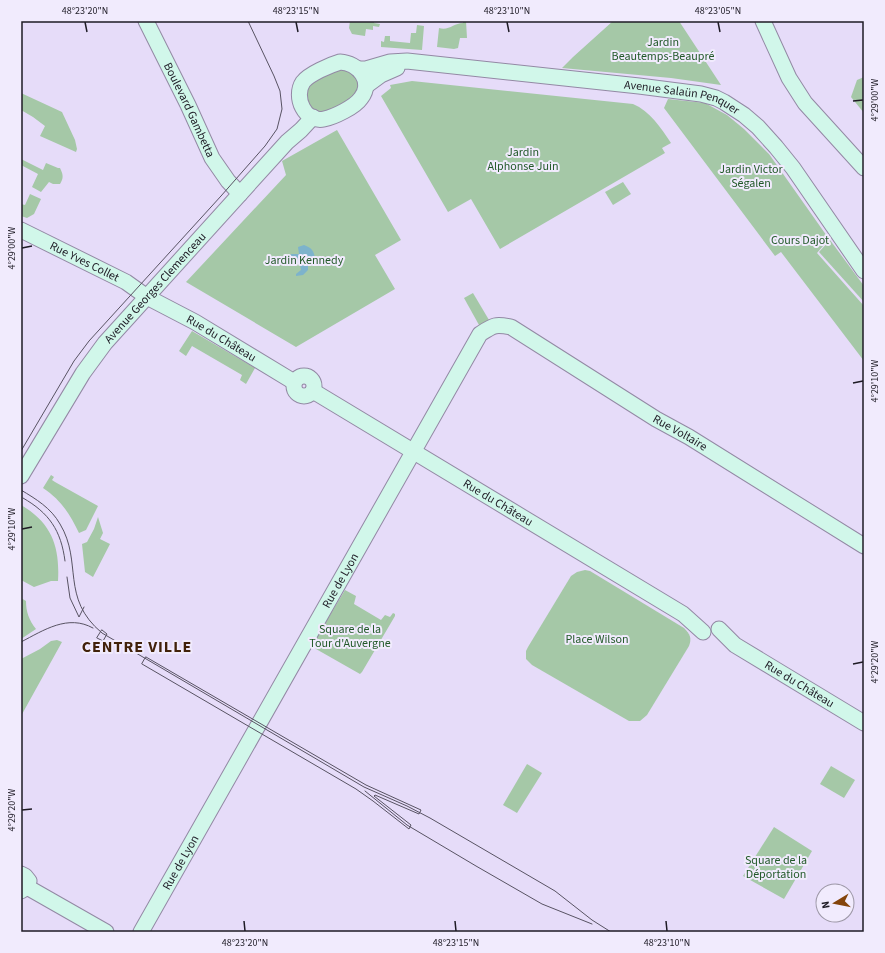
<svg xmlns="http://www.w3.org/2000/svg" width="885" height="953" viewBox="0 0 885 953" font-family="'Source Sans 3',sans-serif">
  <rect width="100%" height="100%" fill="#e6dcf9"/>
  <!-- green -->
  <g fill="#a5c8a7">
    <path d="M350,21H374V23L380,24L379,27L373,26V30L366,29L365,36L352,34L349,28Z"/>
    <path d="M463,21H466L467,38H460L458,48L454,49L437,47L439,28C449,31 454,23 463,23Z"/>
    <path d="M613,21H679L721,85L671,78L562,68L573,57Z"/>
    <path d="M417,25L424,26L422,50L381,47V41L384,42L385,36H390V41L410,43L411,33H416Z"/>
    <path d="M339,69C350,71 357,74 359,87L354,98L322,113L314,111L307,104L306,91L307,88L313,82Z"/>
    <path d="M864,77V113L851,97L857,80Z"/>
    <path d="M412,81L633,104C650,111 661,128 671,143L662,148L665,153L500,249L471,199L448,212L381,96L391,88L390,85Z"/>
    <path d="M21,93L62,112L75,140L77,149L76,152L40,136L45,126L33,117L21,110Z"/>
    <path d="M668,99L705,103L727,115L744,129L769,154L829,239L817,253L864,306V361L781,252L775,256L664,108Z"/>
    <path d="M337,130L401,240L375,255L395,289L296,347L186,282L286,175L282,161Z"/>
    <path d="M21,159L43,170L46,163L58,168H60C63,174 64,178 60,184H53L49,182L41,192L32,187L38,174L21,165Z"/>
    <path d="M623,182L631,194L613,205L605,192Z"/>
    <path d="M30,194L41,199L34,214L27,218L21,216V204L25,205Z"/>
    <path d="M830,240L864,286V302L819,252Z"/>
    <path d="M473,293L489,320L488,323L482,326L479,325L464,298Z"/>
    <path d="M192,331L255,368L246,384L240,380L242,375L192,346L186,356L179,351Z"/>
    <path d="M51,475L54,477L52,480L55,482L98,506L86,530L79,533C70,514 61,500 43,488Z"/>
    <path d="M21,505C52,523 60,547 58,581H51L34,587L21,580Z"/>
    <path d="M98,517L103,533L100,539L110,544L93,577L85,572L82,544L87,542L94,529Z"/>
    <path d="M585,570L590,571L684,628C690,634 692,638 689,646L647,715L640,721H629L532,665L526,659V651L528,647L571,576L577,572Z"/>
    <path d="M345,590L356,596L354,604L381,620L385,615L390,617L393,613L395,614V616L362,672L360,674L316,649L314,645V642Z"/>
    <path d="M21,598L26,601C26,612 29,620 36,629L21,639Z"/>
    <path d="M57,640L62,642L21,716V659L40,649L51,641Z"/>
    <path d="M527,764L542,773L517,813L503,805Z"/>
    <path d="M831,766L855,780L844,798L820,784Z"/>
    <path d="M774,827L812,851L784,899L743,876Z"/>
  </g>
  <!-- water -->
  <path fill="#7db3cc" d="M304,245C313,248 315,253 315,262L313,264L309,260H308V270L303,275L296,276V274L301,270L300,265L295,261L292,262L287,266V260L291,254H299L298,247Z"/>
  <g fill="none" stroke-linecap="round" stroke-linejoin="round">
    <!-- secondary casing -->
    <g stroke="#9389a4" stroke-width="17">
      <g id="secondary">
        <path id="s1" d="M146,21L188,105L212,158L228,181L240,194"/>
        <path d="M763,21L789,78L805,103L864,168"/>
        <path d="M340,62C358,63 374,81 361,98C355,107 334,117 324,119C305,123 293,97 303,82C309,74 330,65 340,62Z"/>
        <path id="s2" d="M358,69H366L390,62L407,61L639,86L701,94L716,98L724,102L744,115L758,127L776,147L793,168L864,271"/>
        <path d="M366,86L381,75L397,68"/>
        <path id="s3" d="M21,230L126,282L147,297L195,322L294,382"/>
        <circle cx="304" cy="386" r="10"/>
        <path id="s4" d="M313,391L683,614L703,632"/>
        <path id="s5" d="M21,476L83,373L105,343L287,142L301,130L313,117"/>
        <path id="s6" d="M719,629L735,645L864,723"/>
        <path d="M21,874L25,876L29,881L27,887L21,891"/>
        <path d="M27,887L106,932"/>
        <path id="s7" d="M141,932L480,334C494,325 495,324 511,327L656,419L689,437L864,546"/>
      </g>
    </g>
    <!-- secondary -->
    <use href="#secondary" stroke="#d1f7ea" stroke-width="15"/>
    <!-- tram -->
    <g stroke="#585363" stroke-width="1">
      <path d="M21,451L74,361L89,341L221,196L265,146L277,129L282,109L280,91L274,76L248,21"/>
      <path d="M21,490C36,499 51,508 60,524C83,562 60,598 102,633L364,787L407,806L430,818L555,891L592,920L611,932"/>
      <path d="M23,498C49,513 61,530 65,561"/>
      <path d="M67,577L70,598L79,617L84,607"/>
      <path d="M102,630L107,634L103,641L97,638Z"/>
      <path d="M21,642C44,630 68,614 93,628"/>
      <path d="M146,657L366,785L421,810L419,814L375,795L374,796L411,825L409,829L373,801L356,789L142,664Z"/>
      <path d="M365,791L407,825L476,866L542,904L592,924"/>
    </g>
  </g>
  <!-- ticks -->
  <path fill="none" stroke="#1e1b25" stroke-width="1.5" d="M85,22L87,32M296,22L298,32M507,22L509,32M718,22L720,32M853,101L863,100M22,248L32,246M853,383L863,381M22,529L32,527M853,664L863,662M22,810L32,809M244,921L245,931M455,921L456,931M666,921L667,931"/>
  <g text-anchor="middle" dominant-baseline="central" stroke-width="4" stroke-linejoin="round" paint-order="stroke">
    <!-- park labels -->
    <g font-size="12" fill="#225929" stroke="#f1ebfd">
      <text x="663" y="42">Jardin<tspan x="663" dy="14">Beautemps-Beaupré</tspan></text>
      <text x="523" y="152">Jardin<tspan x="523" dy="14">Alphonse Juin</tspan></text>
      <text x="751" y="169">Jardin Victor<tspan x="751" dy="14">Ségalen</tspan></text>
      <text x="800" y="240">Cours Dajot</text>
      <text x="304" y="260">Jardin Kennedy</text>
      <text x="350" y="629">Square de la<tspan x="350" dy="14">Tour d'Auvergne</tspan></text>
      <text x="597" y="639">Place Wilson</text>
      <text x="776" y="860">Square de la<tspan x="776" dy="14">Déportation</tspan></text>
    </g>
    <!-- street labels -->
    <g font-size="12" fill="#1e1b25" stroke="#f1ebfd">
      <text stroke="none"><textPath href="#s2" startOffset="328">Avenue Salaün Penquer</textPath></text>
      <text stroke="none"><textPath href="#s1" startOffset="99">Boulevard Gambetta</textPath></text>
      <text stroke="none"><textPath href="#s3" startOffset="71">Rue Yves Collet</textPath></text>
      <text stroke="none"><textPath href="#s5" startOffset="232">Avenue Georges Clemenceau</textPath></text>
      <text stroke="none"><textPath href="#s3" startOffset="228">Rue du Château</textPath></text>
      <text stroke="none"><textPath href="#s7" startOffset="920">Rue Voltaire</textPath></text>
      <text stroke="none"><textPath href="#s4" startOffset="216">Rue du Château</textPath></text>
      <text stroke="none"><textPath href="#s7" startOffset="404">Rue de Lyon</textPath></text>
      <text stroke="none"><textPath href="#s6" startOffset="98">Rue du Château</textPath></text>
      <text stroke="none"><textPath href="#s7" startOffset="80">Rue de Lyon</textPath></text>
    </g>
    <!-- district labels -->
    <g font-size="16" font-weight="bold" letter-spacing="1" fill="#42220a" stroke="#f1ebfd">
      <text x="137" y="647">CENTRE VILLE</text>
    </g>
  </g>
  <!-- border -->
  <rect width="885" height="953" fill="none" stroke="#f1ebfd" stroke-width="44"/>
  <!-- north arrow -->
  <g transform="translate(835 903) rotate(260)"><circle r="19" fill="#f1ebfd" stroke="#9d98a7"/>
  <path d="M0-3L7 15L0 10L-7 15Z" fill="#84440b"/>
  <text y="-6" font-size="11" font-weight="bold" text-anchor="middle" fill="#1e1b25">N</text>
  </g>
  <rect x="22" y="22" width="841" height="909" fill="none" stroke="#1e1b25" stroke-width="1.5"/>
  <g font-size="10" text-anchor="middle" fill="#1e1b25">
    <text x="85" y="14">48°23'20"N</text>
    <text x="296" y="14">48°23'15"N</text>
    <text x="507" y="14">48°23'10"N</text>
    <text x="718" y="14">48°23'05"N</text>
    <text transform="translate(874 100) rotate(-90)" y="4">4°29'00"W</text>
    <text transform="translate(11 248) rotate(-90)" y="4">4°29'00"W</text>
    <text transform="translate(874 381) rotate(-90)" y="4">4°29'10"W</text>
    <text transform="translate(11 529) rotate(-90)" y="4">4°29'10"W</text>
    <text transform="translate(874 662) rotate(-90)" y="4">4°29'20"W</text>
    <text transform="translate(11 810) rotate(-90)" y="4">4°29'20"W</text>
    <text x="245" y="946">48°23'20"N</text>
    <text x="456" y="946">48°23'15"N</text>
    <text x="667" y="946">48°23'10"N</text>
  </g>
</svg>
